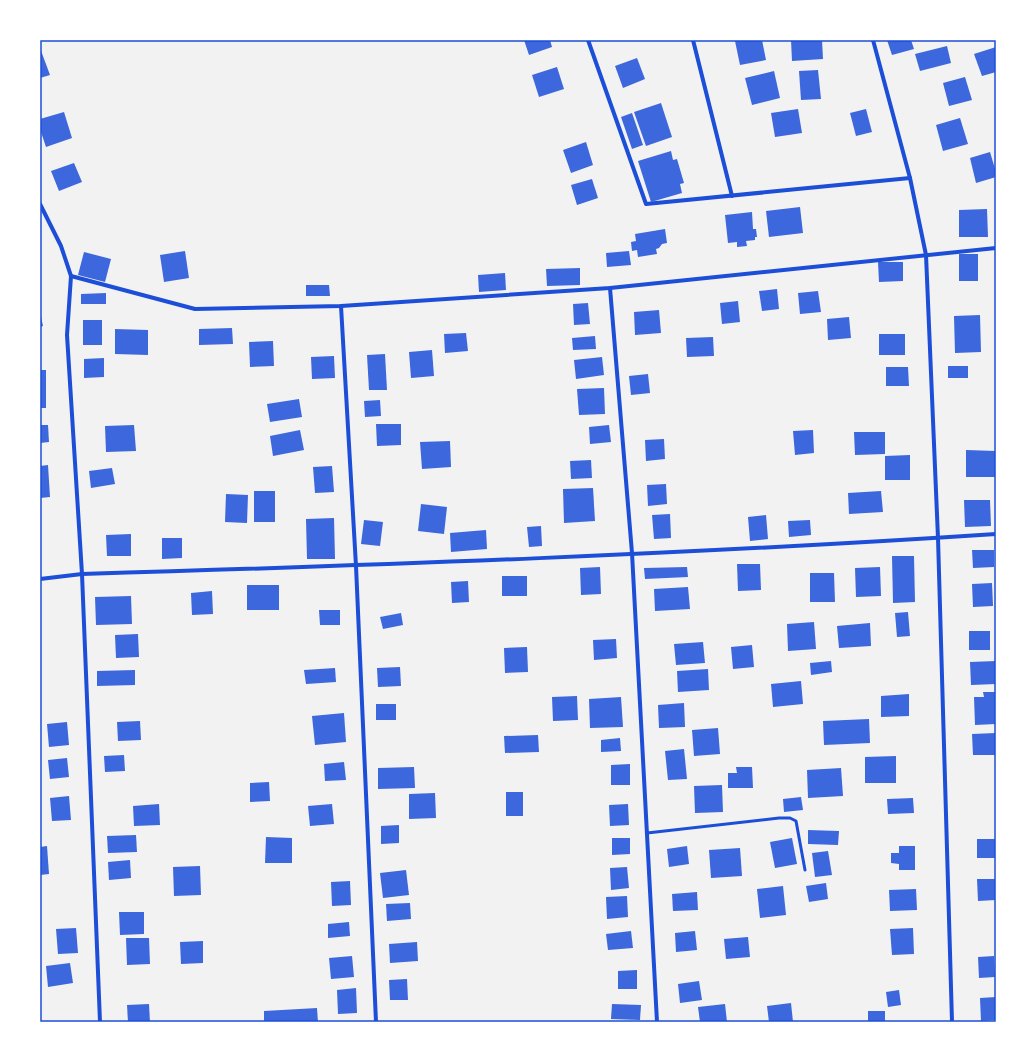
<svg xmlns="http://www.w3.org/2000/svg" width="1036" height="1062" viewBox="0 0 1036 1062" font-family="'Alegreya Sans',sans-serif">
  <rect width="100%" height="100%" fill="#f2f2f2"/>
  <!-- building -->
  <g fill="#3d67dc">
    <path d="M524,40H550L552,47L529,55Z"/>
    <path d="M739,40H762L766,60L740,65L735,41Z"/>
    <path d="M791,40H822L823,59L792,61Z"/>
    <path d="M887,40H911L914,49L892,55Z"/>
    <path d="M947,46L951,63L920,71L915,54Z"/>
    <path d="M996,47V72L982,76L974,54Z"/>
    <path d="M40,48L50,75L40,78Z"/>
    <path d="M637,58L645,79L623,88L615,66Z"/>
    <path d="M557,67L564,89L539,97L532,75Z"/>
    <path d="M818,70L821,99L801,100L799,71Z"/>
    <path d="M774,71L780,98L752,105L745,78Z"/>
    <path d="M965,77L972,100L949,106L943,83Z"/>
    <path d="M661,103L672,137L646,146L634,112Z"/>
    <path d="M798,109L802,133L775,137L771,113Z"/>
    <path d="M866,109L872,132L856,136L850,113Z"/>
    <path d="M64,112L72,138L46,147L40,129V119Z"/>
    <path d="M632,113L643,145L632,149L621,117Z"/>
    <path d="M960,118L968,144L943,151L936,125Z"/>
    <path d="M586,142L593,165L571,173L563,150Z"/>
    <path d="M671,151L673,160L677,159L684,183L680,184L682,193L651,202L638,161Z"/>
    <path d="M990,152L996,172V177L976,183L970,158Z"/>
    <path d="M74,163L82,182L59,191L51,171Z"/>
    <path d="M592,179L598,198L577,205L571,185Z"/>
    <path d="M800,207L803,233L769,237L766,211Z"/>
    <path d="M987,209L988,237H959V210Z"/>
    <path d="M752,212L753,229H756L757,237H755V240L746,241L747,246L737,247V242L728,243L725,215Z"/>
    <path d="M665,229L667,243L662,244L659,248L656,249L657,254L638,257L637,250L632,251L631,242L636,241L635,234Z"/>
    <path d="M185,251L189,278L164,282L160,255Z"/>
    <path d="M629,251L631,265L607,267L606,253Z"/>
    <path d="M84,252L111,259L105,282L78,275Z"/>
    <rect x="959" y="254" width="19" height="27"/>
    <path d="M878,262H903V281L879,282Z"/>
    <path d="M580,268V285L547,286L546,269Z"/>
    <path d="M505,273L506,290L479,292L478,275Z"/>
    <path d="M306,285H329L330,296H306Z"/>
    <path d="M777,289L779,309L762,311L759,291Z"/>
    <path d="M818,291L821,312L800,314L798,293Z"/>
    <path d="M106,293V304H81V294Z"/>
    <path d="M738,301L740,322L722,324L720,303Z"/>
    <path d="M588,303L590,324L574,325L573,304Z"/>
    <path d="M659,310L661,333L635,335L634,312Z"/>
    <path d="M40,312L43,326L40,327Z"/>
    <path d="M980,315L981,352L955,353L954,316Z"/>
    <path d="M849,317L851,338L828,340L827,319Z"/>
    <rect x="83" y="320" width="19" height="25"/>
    <path d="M232,328L233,344L199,345V329Z"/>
    <path d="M115,329L148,330V355L115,354Z"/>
    <path d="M466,333L468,351L445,353L444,334Z"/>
    <rect x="879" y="334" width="26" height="21"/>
    <path d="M595,336L596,349L573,350L572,338Z"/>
    <path d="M713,337L714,356L687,357L686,338Z"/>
    <path d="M273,341L274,366L250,367L249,342Z"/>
    <path d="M432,350L434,376L411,378L409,352Z"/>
    <path d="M385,354L387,390H369L367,355Z"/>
    <path d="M334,356L335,378L312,379L311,357Z"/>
    <path d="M602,357L604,375L576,379L574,360Z"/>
    <path d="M104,358V377L84,378V359Z"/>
    <rect x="948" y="366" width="20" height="12"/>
    <path d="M886,367H908L909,386H886Z"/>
    <rect x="40" y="370" width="6" height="38"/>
    <path d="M648,374L650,393L631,395L629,376Z"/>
    <path d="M604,388L605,414L579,415L577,389Z"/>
    <path d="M299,399L302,417L270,422L267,404Z"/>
    <path d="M380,400L381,416L365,417L364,401Z"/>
    <path d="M376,424H401V445L377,446Z"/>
    <path d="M40,425H48L49,442L40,443Z"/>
    <path d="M134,425L136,451L106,452L105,426Z"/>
    <path d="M609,425L611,442L590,444L589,427Z"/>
    <path d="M300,430L304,450L273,456L270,436Z"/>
    <path d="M813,430L814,453L795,455L793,431Z"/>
    <path d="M854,432H885V454L855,455Z"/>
    <path d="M664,439L665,459L646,461L645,440Z"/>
    <path d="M450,441L451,467L422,469L420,442Z"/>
    <path d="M966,450L996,451V477H966Z"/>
    <path d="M910,455V480H885V456Z"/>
    <path d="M591,460L592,478L571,479L570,461Z"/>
    <path d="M48,465L50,497L40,498V466Z"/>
    <path d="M332,466L334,492L315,493L313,467Z"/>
    <path d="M112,468L115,484L91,488L89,471Z"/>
    <path d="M666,484L667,504L648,506L647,485Z"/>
    <path d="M593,488L595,521L564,523L563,489Z"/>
    <rect x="254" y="491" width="21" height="31"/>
    <path d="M881,491L883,512L849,514L848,493Z"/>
    <path d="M226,494L248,495L247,523L225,522Z"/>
    <path d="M964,500H990L991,526L965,527Z"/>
    <path d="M421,504L447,507L444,534L418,531Z"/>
    <path d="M670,514L671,538L654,539L652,515Z"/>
    <path d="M766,515L768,539L750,541L748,517Z"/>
    <path d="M334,518L335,559H307L306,519Z"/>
    <path d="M364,520L383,522L380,546L361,544Z"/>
    <path d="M810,520L811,535L789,537L788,521Z"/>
    <path d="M541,526L542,546L529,547L527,527Z"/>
    <path d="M486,530L487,549L451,552L450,533Z"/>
    <path d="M131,534V556H107L106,535Z"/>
    <path d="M162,538H182V558L162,559Z"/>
    <path d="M972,550H994V567L973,568Z"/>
    <path d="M892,556H914L915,602L893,603Z"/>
    <path d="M737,564H760L761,590L738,591Z"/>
    <path d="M600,567L601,594L581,595L580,568Z"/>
    <path d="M687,567L688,577L645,579L644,568Z"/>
    <path d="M880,567L881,596L856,597L855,568Z"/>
    <path d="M810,573H834L835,602H810Z"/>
    <rect x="502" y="576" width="25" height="20"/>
    <path d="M468,581L469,602L452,603L451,582Z"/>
    <path d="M992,583L993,606L973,607L972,584Z"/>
    <rect x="247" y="585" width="32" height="25"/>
    <path d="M688,587L690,609L655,611L654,589Z"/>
    <path d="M212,591L213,614L192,615L191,593Z"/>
    <path d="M131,596L132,624L96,625L95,597Z"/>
    <path d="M319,610H340V625H320Z"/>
    <path d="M908,612L910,636L897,637L895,613Z"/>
    <path d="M401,613L403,625L383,629L380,617Z"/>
    <path d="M814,622L816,649L788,651L787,624Z"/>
    <path d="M870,623L871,646L839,648L837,626Z"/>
    <rect x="969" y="631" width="21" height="19"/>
    <path d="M138,634L139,657L116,658L115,635Z"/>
    <path d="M616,639L617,658L594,660L593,640Z"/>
    <path d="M703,642L705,663L676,665L674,644Z"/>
    <path d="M752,645L754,667L733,669L731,647Z"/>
    <path d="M527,647L528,672L505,673L504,648Z"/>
    <path d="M831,661L832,672L811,675L810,663Z"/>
    <path d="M996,661V684L971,685L970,662Z"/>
    <path d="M400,667L401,686L378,687L377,668Z"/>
    <path d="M335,668L336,682L306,684L304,670Z"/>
    <path d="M708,669L709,690L678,692L677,671Z"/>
    <path d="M135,670V685L97,686V671Z"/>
    <path d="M801,681L803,704L773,707L771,684Z"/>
    <path d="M983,692H995L996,724L975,725L974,697H984Z"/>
    <path d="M909,694V716L881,717V696Z"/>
    <path d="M577,696L578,720L553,721L552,697Z"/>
    <path d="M621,697L623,727L590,728L589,699Z"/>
    <path d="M684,703L685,727L659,728L658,705Z"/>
    <rect x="376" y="704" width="20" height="16"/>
    <path d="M344,713L346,742L315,745L312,716Z"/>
    <path d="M869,719L870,743L824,745L823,721Z"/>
    <path d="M140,721L141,740L118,741L117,722Z"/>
    <path d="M67,722L69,745L49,747L47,724Z"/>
    <path d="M718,728L720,754L694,756L692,730Z"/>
    <path d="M996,733V755H973L972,734Z"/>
    <path d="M538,735L539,752L505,753L504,736Z"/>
    <path d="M620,738L621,751L601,752V740Z"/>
    <path d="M684,749L687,779L668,780L665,751Z"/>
    <path d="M124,755L125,771L105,772L104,756Z"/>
    <path d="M896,756V783H865V757Z"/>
    <path d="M67,758L69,777L50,779L48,760Z"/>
    <path d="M344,762L346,780L325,781L324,764Z"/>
    <path d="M630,764V785H611V765Z"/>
    <path d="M414,767L415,788L378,789V768Z"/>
    <path d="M736,767H752L753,788H728V773H737Z"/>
    <path d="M841,768L843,796L808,798L807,770Z"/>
    <path d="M269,782L270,801L250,802V783Z"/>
    <path d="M722,785L723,812L695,813L694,786Z"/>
    <rect x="506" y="792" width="17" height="24"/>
    <path d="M435,793L436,818L409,819V794Z"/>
    <path d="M69,796L71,820L52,821L50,798Z"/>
    <path d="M801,797L803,810L784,812L783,799Z"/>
    <path d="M913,798L914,813L888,814L887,799Z"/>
    <path d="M159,804L160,825L134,826L133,806Z"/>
    <path d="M332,804L334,824L310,826L308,806Z"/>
    <path d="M628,804L629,825L610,826L609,805Z"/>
    <path d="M399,825V843L381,844V826Z"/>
    <path d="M808,830L839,831L838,845L808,844Z"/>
    <path d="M136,835L137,852L108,853L107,836Z"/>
    <path d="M266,837L292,838V863H265Z"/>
    <path d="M612,838H630V854L612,855Z"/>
    <path d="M792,838L797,864L775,868L770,842Z"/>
    <rect x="977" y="839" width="19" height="19"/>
    <path d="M47,846L49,874L40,875V847Z"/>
    <path d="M687,846L689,864L669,867L667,849Z"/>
    <path d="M899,846H915V870H899V864L891,863V853H899Z"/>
    <path d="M740,848L742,876L711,878L709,850Z"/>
    <path d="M828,851L832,875L815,877L812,853Z"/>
    <path d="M130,860L131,878L109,880L108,862Z"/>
    <path d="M200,866L201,895L174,896L173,867Z"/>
    <path d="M627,867L629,888L611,890L610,868Z"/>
    <path d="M406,870L409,895L383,898L380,873Z"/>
    <path d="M977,879H996V900L978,901Z"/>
    <path d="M350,881L351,905L332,906L331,882Z"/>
    <path d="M826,883L828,899L809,902L806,886Z"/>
    <path d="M783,886L786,915L760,918L757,889Z"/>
    <path d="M916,889L917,910L890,911L889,890Z"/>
    <path d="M697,892L698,910L673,911L672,894Z"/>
    <path d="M627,896L628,917L607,919L606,897Z"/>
    <path d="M410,903L411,919L387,921L386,904Z"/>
    <path d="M119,912H144V934L120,935Z"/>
    <path d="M349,922L350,936L328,938V924Z"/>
    <path d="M76,928L78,953L58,954L56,929Z"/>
    <path d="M913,928L914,954L892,955L890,929Z"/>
    <path d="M631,931L633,948L608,950L606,934Z"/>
    <path d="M695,931L697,950L676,952L675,933Z"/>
    <path d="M748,937L750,957L726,959L724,939Z"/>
    <path d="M126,938H149L150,964L127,965Z"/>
    <path d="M203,941V963L181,964L180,942Z"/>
    <path d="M417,942L418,961L390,963L389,944Z"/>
    <path d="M352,956L354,977L331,979L329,958Z"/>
    <path d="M994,956L995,977L979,978L978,957Z"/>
    <path d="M70,963L73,983L48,987L46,966Z"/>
    <path d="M637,970V989H618V971Z"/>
    <path d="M407,979L408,1000H390L389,980Z"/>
    <path d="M699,981L702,1000L680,1003L678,984Z"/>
    <path d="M356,988L357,1013L338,1014L337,990Z"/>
    <path d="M899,990L901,1005L888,1007L886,992Z"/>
    <path d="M996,997V1020L981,1021L980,998Z"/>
    <path d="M791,1003L793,1022H769L767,1006Z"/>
    <path d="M149,1004L150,1022H128L127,1005Z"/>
    <path d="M612,1004L641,1005L640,1020L611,1019Z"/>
    <path d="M725,1004L727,1022H700L698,1007Z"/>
    <path d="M317,1008L318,1022H264V1011Z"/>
    <rect x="868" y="1011" width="17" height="11"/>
  </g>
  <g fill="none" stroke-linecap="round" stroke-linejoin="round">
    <!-- service -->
    <path stroke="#1d4ed8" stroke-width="3" d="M647,833L779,818H790L796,821L805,870"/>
    <!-- minor -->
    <g stroke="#1d4ed8" stroke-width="4">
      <path d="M588,40L646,204L910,178"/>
      <path d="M693,40L732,196"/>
      <path d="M873,40L910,178L926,255L938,538L952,1022"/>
      <path d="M40,204L61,246L71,276L67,335L82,574L100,1022"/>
      <path d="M71,276L195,309L341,306L610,288L996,248"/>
      <path d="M610,288L632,553L657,1022"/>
      <path d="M341,306L356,566L376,1022"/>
      <path d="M40,579L82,574C387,565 692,554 996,534"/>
    </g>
  </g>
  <!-- border -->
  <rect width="1036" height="1062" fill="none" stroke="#ffffff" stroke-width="82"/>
  <rect x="41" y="41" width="954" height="980" fill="none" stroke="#1d4ed8" stroke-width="1.5"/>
</svg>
